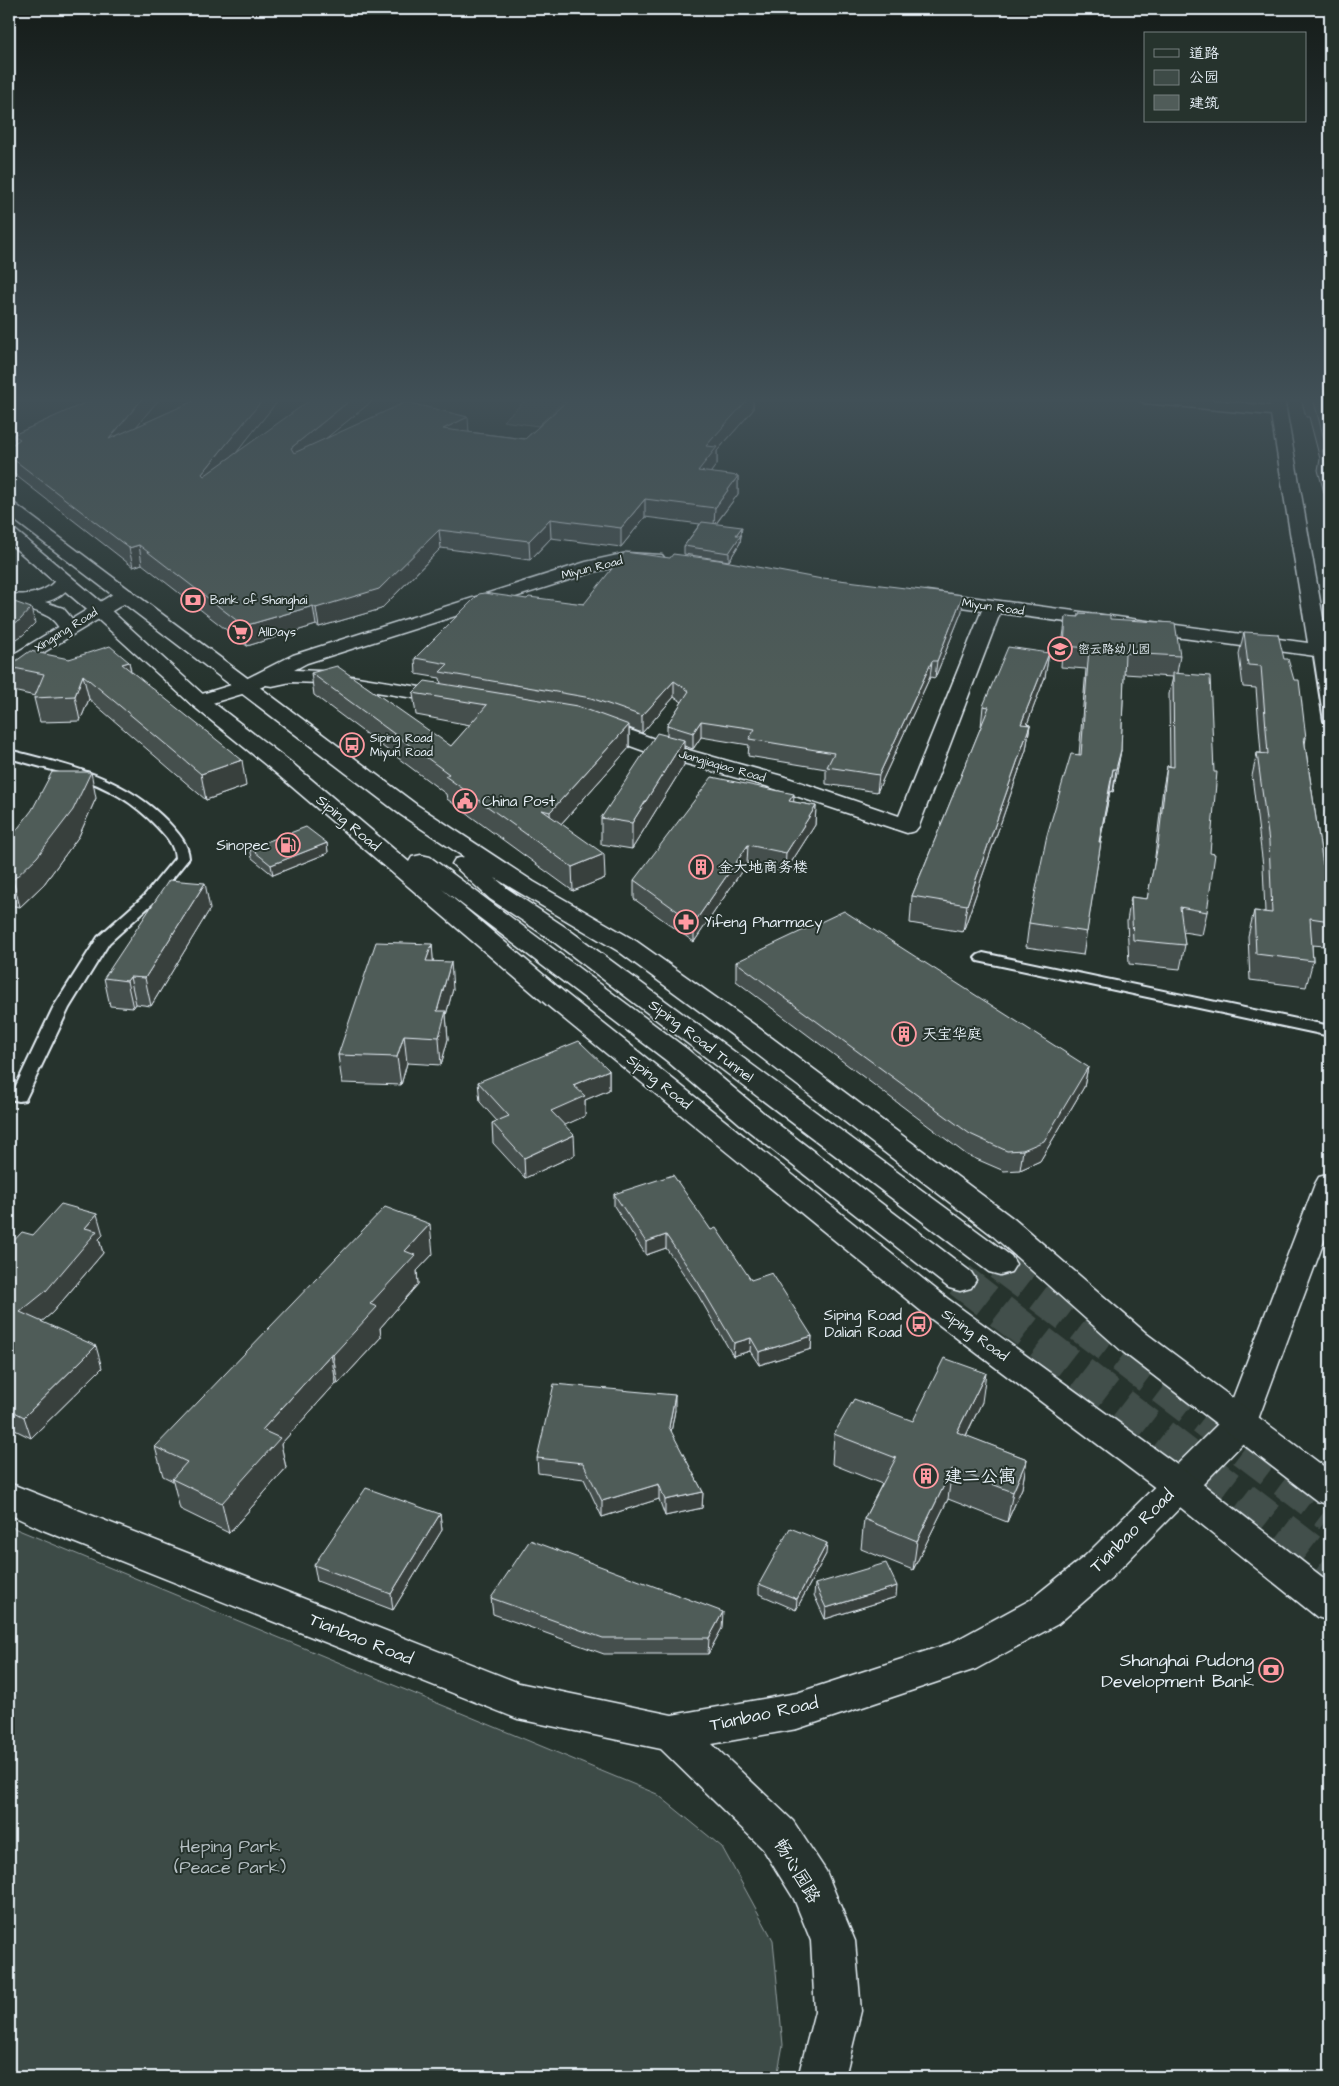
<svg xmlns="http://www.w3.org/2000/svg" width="1339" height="2086" viewBox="0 0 1339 2086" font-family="'Architects Daughter','LXGW WenKai TC',sans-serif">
  <rect width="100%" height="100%" fill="#26332d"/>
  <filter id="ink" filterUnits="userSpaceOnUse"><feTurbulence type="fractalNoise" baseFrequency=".02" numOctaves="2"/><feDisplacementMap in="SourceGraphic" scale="10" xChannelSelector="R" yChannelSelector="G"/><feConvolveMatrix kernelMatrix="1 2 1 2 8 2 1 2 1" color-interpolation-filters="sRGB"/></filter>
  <g filter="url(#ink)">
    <!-- green -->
    <g fill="#3e4b47" stroke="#939ea0">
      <path d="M528,398H567L538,426L503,421Z"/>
      <path d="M9,1526L657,1794L722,1847L773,1940L783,2045L777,2077H9Z"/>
    </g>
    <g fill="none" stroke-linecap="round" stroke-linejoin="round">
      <!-- primary-tunnel -->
      <g stroke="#43504b" stroke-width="34" stroke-dasharray="34 17" stroke-linecap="butt">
        <path d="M1000,1264L1330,1515"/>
        <path d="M960,1280L1330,1566"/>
      </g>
      <!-- service casing -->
      <g stroke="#e8f1f8" stroke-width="4">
        <g id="service">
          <path d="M1319,646L1325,650L1330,683V725L1324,721L1313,650Z"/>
          <path d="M9,750C68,765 125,777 168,822C178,833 188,843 189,858L153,903L109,943L69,1008L27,1096L25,1100L19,1101L9,1099V1089L14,1090L53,1008L98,937L143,897L175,858C174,845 167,837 158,828C134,802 107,787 74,776L69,783H59L57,780L63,773L9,758Z"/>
          <path d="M983,953L1330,1026V1036L978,961L975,958L978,955Z"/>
        </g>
      </g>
      <!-- minor casing -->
      <g stroke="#e8f1f8" stroke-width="3">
        <g id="minor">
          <path d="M1137,398H1196L1270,406L1268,398H1284L1328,646H1330V658L1000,613L919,826L915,831L907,833L766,786L658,756L586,730L583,725L586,720L594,719L602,720L674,746L782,776L899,816L982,610L920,601L917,597L920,593L927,591L1308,643L1271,415L1144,403Z"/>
          <path d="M627,553L662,555L665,559L662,563L627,565L597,571L307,663L294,670L320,671L451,692L458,694L461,698L458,702L451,704L320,683L291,682L272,686L266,685L252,691L199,707L192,705L188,701L192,697L238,683L293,655L586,562Z"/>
          <path d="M64,576L71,578L73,582C66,593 57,599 45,602L63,608L79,627L76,631C57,636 60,622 47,616C36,610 21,606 9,606V594C22,595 36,595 48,587C54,583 56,578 64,576Z"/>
          <path d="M1330,1174V1225L1253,1433L1111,1578L1058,1624L976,1669L797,1729L712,1744L793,1821L826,1871L855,1941L861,2011L845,2077H798L815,2011L811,1941L794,1899L763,1849L661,1749L518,1719L43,1530L9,1514V1483L519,1683L672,1715L797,1693L951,1643L1030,1600L1085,1556L1226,1416L1315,1184L1319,1177Z"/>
        </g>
      </g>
      <!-- tertiary casing -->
      <g stroke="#e8f1f8" stroke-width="3">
        <path id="tertiary" d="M125,589L132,591L135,595L132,599L16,669L9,671V657L118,591Z"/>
      </g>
      <!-- primary casing -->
      <g stroke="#e8f1f8" stroke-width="3">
        <g id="primary">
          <path d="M9,503L15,504L417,805L534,882L636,941L756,1026L1014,1219L1147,1334L1330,1471V1505L1317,1501L1123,1352L992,1235L736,1038L618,951L495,878L508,889L568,929L1011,1256L1016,1264L1011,1272L1000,1275L989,1272L550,939L490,899L452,864L455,859L464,857L401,815L9,516Z"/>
          <path d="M9,529L15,530L106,606L206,697L293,764L409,862L412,857L421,855L430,857L687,1049L766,1115L971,1272L976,1280L971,1288L960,1291L949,1288L746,1129L667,1061L442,889L565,993L948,1299L1191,1475L1330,1583V1621L1317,1617L1165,1495L926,1315L547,1005L277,774L192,705L92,614L9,543Z"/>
        </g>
      </g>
      <!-- service -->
      <use href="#service" fill="#26332d" fill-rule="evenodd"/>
      <!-- minor -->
      <use href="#minor" fill="#26332d" fill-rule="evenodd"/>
      <!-- tertiary -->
      <use href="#tertiary" fill="#26332d" fill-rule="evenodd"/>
      <!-- primary -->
      <use href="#primary" fill="#26332d" fill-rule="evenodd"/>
    </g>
    <!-- wall -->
    <g fill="#454f4d" stroke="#e8f1f8">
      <path d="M200,398H280L235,454L376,398L327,437L469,432L525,439L570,398H753V410L717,451V464L710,473L738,476V494L716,524L742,535L741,536L740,543L729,561L684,554V546L700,524L645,517L621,547L551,538L530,560L441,548L381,609L319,627L316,625L247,646L142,564L133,567L9,470V447L15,442L13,435L136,427Z"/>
      <path d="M1301,398H1330V515L1318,470L1320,459L1309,417H1306Z"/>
      <path d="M527,599L584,604L962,611L935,678L930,677L877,792L826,784V769L748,756L749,745L701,737L693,749L684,746V765L632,849L601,844V818L667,735V725L682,702L674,697L642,733L629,728V748L561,824L605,878L573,891L447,799L446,794L314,695L311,673L451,746L470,725L416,715L413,693L441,684L440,678L416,674L415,658Z"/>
      <path d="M1079,613L1110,619L1180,656L1177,673L1207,912L1202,935L1183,932L1185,945L1180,969L1129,964L1127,921L1131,897L1147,899L1154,865L1163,788L1167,766H1170L1169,694L1173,677L1124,674L1121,750L1117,772L1113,792L1110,791L1100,842H1101L1083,955L1026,947L1029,923L1079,755L1086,669L1061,667L1063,637L1066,616L1079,617Z"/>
      <path d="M1244,632L1284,659L1306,738L1305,744L1323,865L1330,908V926L1325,946L1312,945L1313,961L1306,987L1250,980L1248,936L1254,911L1265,912L1263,866L1252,776L1257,753H1261L1256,688L1243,687L1239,654Z"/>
      <path d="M1049,653L1045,677L1027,724L1030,725L1026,750L963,932L910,923L912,896L981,727L983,706Z"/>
      <path d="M69,659L129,662L131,671L246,786L206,800L89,699L80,721L40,722L34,698L35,696L13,691L9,673V666Z"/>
      <path d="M96,798L79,836L44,884L20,907L9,905V840Z"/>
      <path d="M794,802L816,806L815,825L785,872L747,863L694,942L634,899V880Z"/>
      <path d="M327,843L328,853L273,875L252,858L250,848Z"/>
      <path d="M210,909L151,1006L136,1004L133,1008L110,1006L104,978Z"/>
      <path d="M432,944L433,961L453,989L446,1015L448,1039L441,1065L407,1063L401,1085L342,1083L338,1055Z"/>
      <path d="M736,962L1088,1067L1084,1087L1040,1161L1020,1170L1004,1171L967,1155L736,981Z"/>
      <path d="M609,1070V1090L585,1100V1116L564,1125L575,1155L525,1178L493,1143L492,1123L497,1121L480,1102L478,1082Z"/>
      <path d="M614,1194L711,1230L751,1280L812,1336L811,1349L759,1365L750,1351L733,1356L698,1295L666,1248L646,1255L614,1206Z"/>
      <path d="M33,1235H103L99,1239L103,1253L52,1313L41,1322L102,1368L31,1438L9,1427V1246Z"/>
      <path d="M433,1254L417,1271L418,1284L380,1328L381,1337L338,1384L336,1383L281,1444L286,1468L229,1533L180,1509L173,1481L163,1476L155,1447Z"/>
      <path d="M982,1402L966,1436L1027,1459L1022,1488L1007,1522L948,1499L913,1570L861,1549L864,1519L882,1484L832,1464L834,1434L913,1421Z"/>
      <path d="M675,1410L671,1432L703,1492L702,1508L665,1516L659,1499L602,1517L584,1479L538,1473L537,1458Z"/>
      <path d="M440,1514L442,1530L393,1610L317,1581L314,1565Z"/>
      <path d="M826,1554L796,1610L759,1594V1584Z"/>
      <path d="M815,1584L896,1597L825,1619L814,1595Z"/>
      <path d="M491,1598L722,1628L708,1654H604L493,1614Z"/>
    </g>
    <!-- shaded-wall -->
    <g fill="#38403e" stroke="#e8f1f8">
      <path d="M9,398H14L9,402Z"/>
      <path d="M143,398H160L112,456L109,439Z"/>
      <path d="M264,398H280L205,492L202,474Z"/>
      <path d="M353,398H376L293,465L291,448Z"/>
      <path d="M745,398H753V410L717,451V464L698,489V471L706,446Z"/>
      <path d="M468,417L469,434L443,429Z"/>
      <path d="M738,476V494L714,526L715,508Z"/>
      <path d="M645,499V517L621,547V528Z"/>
      <path d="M550,519L551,538L530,560L529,541Z"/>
      <path d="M742,527L740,543L729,561V553L736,535Z"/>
      <path d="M439,530L441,548L381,609L319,627L316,608Z"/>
      <path d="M139,545L142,564L133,567L129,548Z"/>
      <path d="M963,595L962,611L935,678L937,661Z"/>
      <path d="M313,606L316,625L247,646L244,626Z"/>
      <path d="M31,608L35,623L23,635L9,644V627Z"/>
      <path d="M1049,653L1045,677L1018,748L1021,724Z"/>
      <path d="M932,661L930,677L877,792L879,775Z"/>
      <path d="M129,662L134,686L122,664Z"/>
      <path d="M83,675L89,699L80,721L75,696Z"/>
      <path d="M674,681V697L642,733V716Z"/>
      <path d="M701,721V737L693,749V733Z"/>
      <path d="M629,725V748L551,835L550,812Z"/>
      <path d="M1030,725L1026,750L963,932L967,905Z"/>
      <path d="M684,740V765L632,849V823Z"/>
      <path d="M1121,750L1117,772L1113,792L1116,769Z"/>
      <path d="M242,760L246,786L206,800L201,774Z"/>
      <path d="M1113,769L1110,791L1095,865L1099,842Z"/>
      <path d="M91,772L96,798L79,836L44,884L20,907L13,880Z"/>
      <path d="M794,794L793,812L789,801Z"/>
      <path d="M816,806L815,825L785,872L786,853Z"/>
      <path d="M327,843L328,853L273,875L271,865Z"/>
      <path d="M748,845L747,863L694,942V923Z"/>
      <path d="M604,854L605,878L573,891L572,867Z"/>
      <path d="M205,883L210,909L151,1006L145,978Z"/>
      <path d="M432,944L434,971L426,961Z"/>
      <path d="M451,962L453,989L446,1015L448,1039L441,1065L437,1011Z"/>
      <path d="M130,977L136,1004L133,1008L127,981Z"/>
      <path d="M404,1035L407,1063L401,1085L397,1057Z"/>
      <path d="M1088,1067L1084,1087L1040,1161L1020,1170L1023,1150Z"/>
      <path d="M609,1070V1090L585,1100V1116L552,1131L551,1111L573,1085Z"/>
      <path d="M574,1135L575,1155L525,1178L524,1158Z"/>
      <path d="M97,1214L103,1235L99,1239L103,1253L52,1313L27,1334L20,1312L85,1228Z"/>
      <path d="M430,1224L433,1254L417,1271L418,1284L380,1328L381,1337L338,1384L333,1355L370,1304L405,1251Z"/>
      <path d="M666,1235V1248L646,1255V1242Z"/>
      <path d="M812,1336L811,1349L759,1365V1352Z"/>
      <path d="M751,1338L750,1351L733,1356L734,1343Z"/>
      <path d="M96,1346L102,1368L31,1438L24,1417Z"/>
      <path d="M331,1354L336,1383L281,1444L286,1468L229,1533L222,1503L262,1430Z"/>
      <path d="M986,1373L982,1402L953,1462L957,1432Z"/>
      <path d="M675,1395V1410L669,1443V1427Z"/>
      <path d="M1027,1459L1022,1488L1007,1522L1013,1492Z"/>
      <path d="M952,1469L948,1499L913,1570L917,1541Z"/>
      <path d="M659,1484V1499L602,1517V1501Z"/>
      <path d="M703,1492L702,1508L665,1516V1500Z"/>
      <path d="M440,1514L442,1530L393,1610L391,1594Z"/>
      <path d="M827,1543L826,1554L796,1610L797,1599Z"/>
      <path d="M897,1586L896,1597L825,1619L826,1608Z"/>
      <path d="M723,1612L722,1628L708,1654L709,1638Z"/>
    </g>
    <!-- building -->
    <g fill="#505c59" stroke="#e8f1f8">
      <path d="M96,398H143L109,439L200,398H264L202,474L204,476L313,398H353L291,448L294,453L406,402L468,417L443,429L525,439L570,398H749L706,446L717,447L698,471L738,476L715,508L645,499L621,528L550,519L529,541L439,530L379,589L316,608L313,606L244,626L139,545L129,548L9,456V447L20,439L13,435Z"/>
      <path d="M1313,398H1330V478L1322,450H1327Z"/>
      <path d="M702,522L742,527L736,535H741L729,553L684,546Z"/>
      <path d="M625,552L670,558L673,554L719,560L822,579L823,578L963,595L937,661H932L879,775L827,767L834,753L749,739L755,729L701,721L693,733L667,725L689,691L674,681L642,716L591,698L440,672L448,664L415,658L479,594L484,593L527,599L529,597L584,604Z"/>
      <path d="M9,600L31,608L20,620L9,627Z"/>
      <path d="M1079,613L1110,615V619L1175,623L1180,656L1125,653L1121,750L1116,769H1113L1099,842H1101L1087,932L1029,923L1047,835L1071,754L1081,755L1089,648L1064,646L1066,616L1079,617Z"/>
      <path d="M1244,632L1278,634L1284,659H1288L1294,680H1299L1306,738H1304L1323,865L1326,866L1330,908V921L1310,918L1313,961L1256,954L1254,911L1272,913L1269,842L1257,753L1268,754L1261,666L1248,665Z"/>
      <path d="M110,646L129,662L122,664L242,760L201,774L83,675L75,696L34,698L44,674L9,667V666L30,651L69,659Z"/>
      <path d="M1008,647L1049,653L1021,724L1030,725L967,905L912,896L989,707L983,706Z"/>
      <path d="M337,666L451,746L487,705L413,693L425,681L577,706L629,725L550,812L542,810L604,854L572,867L445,776L449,774L311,673Z"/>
      <path d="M1173,673L1210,676L1214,772H1217L1210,853L1215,854L1207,912L1180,907L1185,945L1133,940L1131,897L1147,899L1158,845L1167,766L1174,767Z"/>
      <path d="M657,733L684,740L632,823L601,818Z"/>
      <path d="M52,772H91L73,810L37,857L13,880H9V840L32,810Z"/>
      <path d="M712,777L794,794L789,801L816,806L786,853L748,845L694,923L634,880Z"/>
      <path d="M306,827L327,843L271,865L250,848Z"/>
      <path d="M169,880L205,883L145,978L130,977L127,981L104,978Z"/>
      <path d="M844,911L1088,1067L1044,1141L1023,1150L1007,1151L970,1134L736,962Z"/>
      <path d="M376,942L432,944L426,961L451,962L437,1011H446L439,1037L404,1035L397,1057L338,1055Z"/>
      <path d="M579,1041L609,1070L573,1085L585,1096L551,1111L574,1135L524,1158L492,1123L509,1116L478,1082Z"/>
      <path d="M673,1175L711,1230L716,1228L751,1280L772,1273L812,1336L759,1352L751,1338L734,1343L698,1282L666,1235L646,1242L614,1194Z"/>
      <path d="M61,1204L97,1214L85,1228L97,1231L46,1291L20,1312L96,1346L24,1417L9,1409V1246L22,1232L33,1235Z"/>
      <path d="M385,1207L430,1224L405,1251L415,1255L370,1304L377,1307L333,1355L331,1354L262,1430L280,1438L222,1503L172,1479L187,1462L155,1447Z"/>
      <path d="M944,1358L986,1373L957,1432L1027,1459L1013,1492L952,1469L917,1541L864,1519L896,1458L834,1434L854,1399L913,1421Z"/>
      <path d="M554,1384L675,1395L669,1427L703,1492L665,1500L659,1484L602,1501L583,1463L537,1458Z"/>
      <path d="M366,1488L440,1514L391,1594L314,1565Z"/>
      <path d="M790,1528L827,1543L797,1599L759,1584Z"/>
      <path d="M530,1540L723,1612L709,1638H603L491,1598Z"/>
      <path d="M886,1563L897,1586L826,1608L815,1584Z"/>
    </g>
  </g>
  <!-- sky -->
  <linearGradient id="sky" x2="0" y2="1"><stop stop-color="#151c19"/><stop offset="0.58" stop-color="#415057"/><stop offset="1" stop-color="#415057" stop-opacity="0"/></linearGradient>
  <rect width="1339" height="690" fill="url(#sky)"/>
  <!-- icons -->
  <defs>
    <g id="bank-ring" transform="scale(1.25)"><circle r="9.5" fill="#26332d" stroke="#ff9aa2" stroke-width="1.5"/><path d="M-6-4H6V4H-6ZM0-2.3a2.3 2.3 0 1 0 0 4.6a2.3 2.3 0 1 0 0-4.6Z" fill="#ff9aa2"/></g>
    <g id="supermarket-ring" transform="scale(1.25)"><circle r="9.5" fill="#26332d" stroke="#ff9aa2" stroke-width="1.5"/><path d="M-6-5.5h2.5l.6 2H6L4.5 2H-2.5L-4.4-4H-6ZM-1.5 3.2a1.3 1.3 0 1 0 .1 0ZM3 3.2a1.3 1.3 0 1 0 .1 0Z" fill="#ff9aa2"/></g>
    <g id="school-ring" transform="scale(1.25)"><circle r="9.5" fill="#26332d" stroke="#ff9aa2" stroke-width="1.5"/><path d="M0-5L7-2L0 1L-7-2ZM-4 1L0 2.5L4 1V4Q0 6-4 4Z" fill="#ff9aa2"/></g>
    <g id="bus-ring" transform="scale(1.25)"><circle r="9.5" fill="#26332d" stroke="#ff9aa2" stroke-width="1.5"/><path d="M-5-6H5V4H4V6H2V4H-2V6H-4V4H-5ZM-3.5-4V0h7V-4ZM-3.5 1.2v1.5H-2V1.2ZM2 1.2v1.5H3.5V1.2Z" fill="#ff9aa2"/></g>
    <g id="civic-ring" transform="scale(1.25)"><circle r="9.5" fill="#26332d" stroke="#ff9aa2" stroke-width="1.5"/><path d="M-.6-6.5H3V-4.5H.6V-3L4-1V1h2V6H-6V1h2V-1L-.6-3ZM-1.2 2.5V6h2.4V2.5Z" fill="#ff9aa2"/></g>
    <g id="fuel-ring" transform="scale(1.25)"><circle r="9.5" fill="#26332d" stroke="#ff9aa2" stroke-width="1.5"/><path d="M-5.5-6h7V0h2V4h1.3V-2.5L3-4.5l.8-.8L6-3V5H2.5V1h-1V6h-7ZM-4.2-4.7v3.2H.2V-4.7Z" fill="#ff9aa2"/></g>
    <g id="building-ring" transform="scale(1.25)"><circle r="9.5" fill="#26332d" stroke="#ff9aa2" stroke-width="1.5"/><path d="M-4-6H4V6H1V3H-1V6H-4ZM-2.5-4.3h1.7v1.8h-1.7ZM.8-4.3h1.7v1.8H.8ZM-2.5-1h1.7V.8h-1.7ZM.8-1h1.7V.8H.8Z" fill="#ff9aa2"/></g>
    <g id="pharmacy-ring" transform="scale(1.25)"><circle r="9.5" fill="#26332d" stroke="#ff9aa2" stroke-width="1.5"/><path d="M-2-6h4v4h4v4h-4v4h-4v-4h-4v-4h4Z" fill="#ff9aa2"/></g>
  </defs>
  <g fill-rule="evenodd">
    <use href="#bank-ring" x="193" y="600"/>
    <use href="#supermarket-ring" x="240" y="632"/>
    <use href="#school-ring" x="1060" y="649"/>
    <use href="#bus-ring" x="352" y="745"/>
    <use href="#civic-ring" x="465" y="801"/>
    <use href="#fuel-ring" x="288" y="845"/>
    <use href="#building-ring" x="701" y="867"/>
    <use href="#pharmacy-ring" x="686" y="922"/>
    <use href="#building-ring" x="904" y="1034"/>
    <use href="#bus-ring" x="919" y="1324"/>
    <use href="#building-ring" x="926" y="1476"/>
    <use href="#bank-ring" x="1271" y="1670"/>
  </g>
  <g text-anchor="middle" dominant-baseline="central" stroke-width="4" stroke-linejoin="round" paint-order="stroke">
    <!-- far-street labels -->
    <g font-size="12" fill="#e8f1f8" stroke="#26332d">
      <text transform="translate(592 568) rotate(-14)">Miyun Road</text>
      <text transform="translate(993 607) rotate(8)">Miyun Road</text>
      <text transform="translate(66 630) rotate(-32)">Xingang Road</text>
      <text transform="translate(722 766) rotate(16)">Jiangjiaqiao Road</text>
    </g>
    <!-- far-poi labels -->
    <g font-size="12" fill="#e8f1f8" stroke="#26332d" text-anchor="start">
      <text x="210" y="600">Bank of Shanghai</text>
      <text x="258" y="632">AllDays</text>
      <text x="1078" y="649">密云路幼儿园</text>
      <text x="370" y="738">Siping Road<tspan x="370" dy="14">Miyun Road</tspan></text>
    </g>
    <!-- poi labels -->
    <g font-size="15" fill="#e8f1f8" stroke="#26332d" text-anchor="start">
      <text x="482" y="801">China Post</text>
      <text x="270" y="845" text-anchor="end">Sinopec</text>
      <text x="718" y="867">金大地商务楼</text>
      <text x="704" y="922">Yifeng Pharmacy</text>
      <text x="922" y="1034">天宝华庭</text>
      <text x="902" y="1315" text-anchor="end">Siping Road<tspan x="902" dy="17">Dalian Road</tspan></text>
    </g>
    <!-- street labels -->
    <g font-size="15" fill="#e8f1f8" stroke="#26332d">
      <text transform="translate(348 823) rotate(40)">Siping Road</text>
      <text transform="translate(701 1041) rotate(37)">Siping Road Tunnel</text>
      <text transform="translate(659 1082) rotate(39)">Siping Road</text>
      <text transform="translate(975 1335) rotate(36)">Siping Road</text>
    </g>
    <!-- near-poi labels -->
    <g font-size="18" fill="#e8f1f8" stroke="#26332d" text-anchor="start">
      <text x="944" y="1476">建二公寓</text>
      <text x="1254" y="1660" text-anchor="end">Shanghai Pudong<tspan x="1254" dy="21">Development Bank</tspan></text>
    </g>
    <!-- near-street labels -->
    <g font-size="18" fill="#e8f1f8" stroke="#26332d">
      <text transform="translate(1132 1531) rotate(-45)">Tianbao Road</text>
      <text transform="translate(361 1639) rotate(22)">Tianbao Road</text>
      <text transform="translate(764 1714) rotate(-12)">Tianbao Road</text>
      <text transform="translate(797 1871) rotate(59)">畅心园路</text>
    </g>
    <!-- near-park labels -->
    <g font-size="18" fill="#b5bfc3" stroke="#26332d">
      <text x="230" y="1846">Heping Park<tspan x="230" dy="21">(Peace Park)</tspan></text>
    </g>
  </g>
  <!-- margin -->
  <rect width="1339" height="2086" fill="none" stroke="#26332d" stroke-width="30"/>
  <rect x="15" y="15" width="1309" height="2056" fill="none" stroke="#e8f1f8" stroke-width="2" filter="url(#ink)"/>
  <!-- legend -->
  <rect x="1144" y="32" width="162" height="90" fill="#26332d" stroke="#747f7e"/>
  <rect x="1154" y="49" width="25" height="8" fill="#26332d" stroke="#747f7e"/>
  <text x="1189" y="58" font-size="15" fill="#e8f1f8">道路</text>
  <rect x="1154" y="70" width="25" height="15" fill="#3e4b47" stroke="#747f7e"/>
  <text x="1189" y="82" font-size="15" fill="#e8f1f8">公园</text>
  <rect x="1154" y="95" width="25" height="15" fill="#505c59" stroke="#747f7e"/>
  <text x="1189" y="108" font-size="15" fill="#e8f1f8">建筑</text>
</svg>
